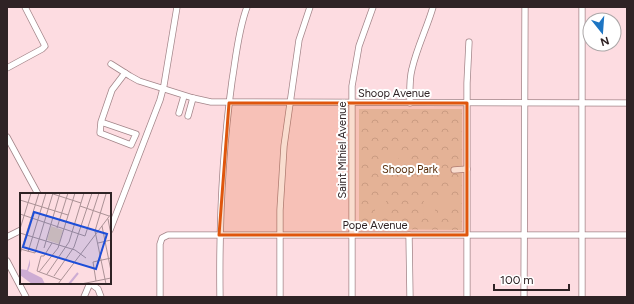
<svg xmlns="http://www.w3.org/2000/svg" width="634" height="304" viewBox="0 0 634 304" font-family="Figtree,sans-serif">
  <defs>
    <pattern id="park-crowns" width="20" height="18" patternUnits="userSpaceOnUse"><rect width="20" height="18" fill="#e5cab8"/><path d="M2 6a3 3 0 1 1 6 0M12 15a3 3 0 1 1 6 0" fill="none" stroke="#c5ad9e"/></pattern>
  </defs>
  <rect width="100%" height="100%" fill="#fddce1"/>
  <!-- park -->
  <path fill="url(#park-crowns)" d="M359,109H462V230L359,229Z"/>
  <!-- garden -->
  <g fill="#e5cab8">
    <rect x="388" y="147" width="10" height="18"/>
    <path d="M424,199H435V218H423Z"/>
    <rect x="438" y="199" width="11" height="19"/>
    <rect x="375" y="200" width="11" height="18"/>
  </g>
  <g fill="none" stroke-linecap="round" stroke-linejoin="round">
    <!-- minor casing -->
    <g stroke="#a38589" stroke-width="7">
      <g id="minor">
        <path d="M582,7V297"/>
        <path d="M111,64L130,76L139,81L193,98L211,102L627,103"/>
        <path d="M7,68L42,49L45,46L25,7"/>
        <path d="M410,103C410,91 409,80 412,69C417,47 427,28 433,7"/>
        <path d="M179,113L184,96"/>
        <path d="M188,116L193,98"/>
        <path d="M101,122L100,133L131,145L136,134L101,122L112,90L125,73"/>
        <path d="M7,137L38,194"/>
        <path d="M454,170L467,169"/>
        <path d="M110,230L160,100L164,85L177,7"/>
        <path d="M409,235L410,297"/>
        <path d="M7,237L21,230"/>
        <path d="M7,261L26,297"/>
        <path d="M90,283L98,289L101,297"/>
        <path d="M84,297L90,283"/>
        <path d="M160,297V244L162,238L168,235H627"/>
        <path d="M220,297C219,224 222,154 232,81C236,57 238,31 247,7"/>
        <path d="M280,297V210L284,146L299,40L310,7"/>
        <path d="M352,297V86L359,46L373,7"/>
        <path d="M467,297V83L469,42"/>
        <path d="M524,297L525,7"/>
      </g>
    </g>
    <!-- minor -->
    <use href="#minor" stroke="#fff" stroke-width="5.5"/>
  </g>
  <!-- marked area -->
  <path fill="#df560d" fill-opacity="0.2" stroke="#df560d" stroke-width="3" stroke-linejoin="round" d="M229,103H467V235H219Z"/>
  <g text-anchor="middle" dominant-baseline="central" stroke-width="4" stroke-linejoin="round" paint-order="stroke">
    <!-- street labels -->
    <g font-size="11" fill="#2f2325" stroke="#fff">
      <text x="394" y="93">Shoop Avenue</text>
      <text transform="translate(342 150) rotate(-90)">Saint Mihiel Avenue</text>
      <text x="375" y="225">Pope Avenue</text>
    </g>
    <!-- park labels -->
    <g font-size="11" fill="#592f0c" stroke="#fff">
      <text x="410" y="169">Shoop Park</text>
    </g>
  </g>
  <!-- overview -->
  <g transform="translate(20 193)">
    <rect width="91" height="91" fill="#fddce1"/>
    <path d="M31,33L43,37L39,51L27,47Z" fill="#e5cab8"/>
    <path d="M10,66V72L8,78L22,85L25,91H12L0,82V76L7,77Z" fill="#cdacd3"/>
    <path fill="none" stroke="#cdacd3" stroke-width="2" d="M49,91L58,80"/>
    <path fill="none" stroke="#ab9296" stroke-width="1" d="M30,0L61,10M86,1L75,38L86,91M0,7L48,22M60,13L89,23M0,21L65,43L79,0M88,26L91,42M82,33L91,78M37,35L48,0M0,36L11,0M0,40L55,57L66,65M32,50L24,63H21L17,78L41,87M78,50L91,47M24,55L40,0M0,56L15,60L33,0M8,59L26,0M0,61L19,0M19,79L38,55L55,0M27,81L49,49L64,0M34,83L54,54L72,0M76,88L73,69L91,65M38,91L91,21M61,91L91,85"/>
    <path fill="#1d4ed8" fill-opacity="0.15" stroke="#1d4ed8" stroke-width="2" d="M14,19L87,41L76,76L3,54Z"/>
    <rect width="91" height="91" fill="none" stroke="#2f2325" stroke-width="2"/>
  </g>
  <!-- border -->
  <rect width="634" height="304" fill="none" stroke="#2f2325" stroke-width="16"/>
  <!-- north arrow -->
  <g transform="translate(602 32) rotate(163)"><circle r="19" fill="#ffffff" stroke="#aca7a8"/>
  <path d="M0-3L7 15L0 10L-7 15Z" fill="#1d75c3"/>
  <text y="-6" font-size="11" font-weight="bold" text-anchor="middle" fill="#2f2325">N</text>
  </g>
  <!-- scale -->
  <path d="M494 284v6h75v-6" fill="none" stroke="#2f2325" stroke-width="2"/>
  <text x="500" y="284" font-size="12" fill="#2f2325" stroke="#ffffff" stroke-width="3" paint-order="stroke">100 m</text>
</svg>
